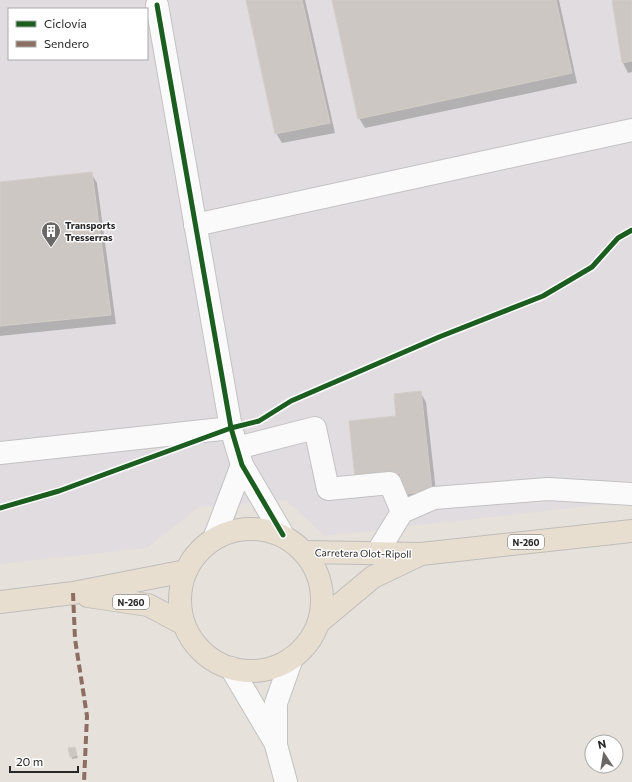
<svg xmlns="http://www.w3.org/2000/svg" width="632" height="782" viewBox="0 0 632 782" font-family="Commissioner,sans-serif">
  <rect width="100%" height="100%" fill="#e7e1db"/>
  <!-- industrial -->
  <path fill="#e0dcdf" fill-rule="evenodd" d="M0,0H632V501L325,536L286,500L199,507L147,548L0,564ZM9,9H147V59H9Z"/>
  <!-- shadow -->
  <g fill="#0003">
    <path d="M247,0H305L335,133L282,143L276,133Z"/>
    <path d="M333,0H559L577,83L365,128L359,118Z"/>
    <path d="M613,0H632V72L628,73L623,63Z"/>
    <path d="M91,173L97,183L116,324L0,336V183Z"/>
    <path d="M420,392L426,402L437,501L409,504L403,494L361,488L397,417Z"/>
    <path d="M74,748L78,758L72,759L71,756Z"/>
  </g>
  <!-- building -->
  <g fill="#ccc7c3" stroke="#d2cdc7">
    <path d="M246,0H302L330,123L275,134Z"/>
    <path d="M332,0H556L572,73L358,119Z"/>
    <path d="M612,0H632V61L622,63Z"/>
    <path d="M92,172L111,315L0,326V182Z"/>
    <path d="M421,391L432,491L403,494L400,473L355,478L349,421L396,416L394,394Z"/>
    <path d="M75,747L77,755L70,757L68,748Z"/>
  </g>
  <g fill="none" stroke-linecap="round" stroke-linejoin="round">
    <!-- minor casing -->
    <g stroke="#c3c2c3" stroke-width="24">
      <g id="minor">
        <path d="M157,5L231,428L242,465L283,535"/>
        <path d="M195,225L632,130"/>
        <path d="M237,448L315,428L328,489L390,483L402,512"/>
        <path d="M0,453L231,428"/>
        <path d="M214,539L242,465"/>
        <path d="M377,553L402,512L434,498L548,489L632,494"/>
        <path d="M231,668L276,744"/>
        <path d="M286,782L276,745V703L292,658"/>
      </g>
    </g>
    <!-- major casing -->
    <g stroke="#bfbdbb" stroke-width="24">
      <g id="major">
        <circle cx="251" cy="600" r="71"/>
        <path d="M305,552L421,554L632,531"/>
        <path d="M88,596L148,605L184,624"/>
        <path d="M0,602L73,593L186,571"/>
        <path d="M319,622L373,577L417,556"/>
      </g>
    </g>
    <!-- minor -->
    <use href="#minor" stroke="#fbfafa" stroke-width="22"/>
    <!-- major -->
    <use href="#major" stroke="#e7ded0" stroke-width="22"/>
    <!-- quiet -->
    <path stroke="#8d6e63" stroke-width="4" stroke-dasharray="8 4" stroke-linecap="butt" d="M73,593L75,639L87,716L84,782"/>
    <!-- cycleway casing -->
    <g stroke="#fff" stroke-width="8">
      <g id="cycleway">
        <path d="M157,5L231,428L242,465L283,535"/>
        <path d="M0,508L59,491L231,428L259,421L291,401L439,337L543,296L592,267L618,238L632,230"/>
      </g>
    </g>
    <!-- cycleway -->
    <use href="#cycleway" stroke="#1b5e20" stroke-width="5"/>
  </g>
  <!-- icons -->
  <defs>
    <g id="building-pin" transform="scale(1)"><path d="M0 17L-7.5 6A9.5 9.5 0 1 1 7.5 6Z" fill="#6a6866" stroke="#fff"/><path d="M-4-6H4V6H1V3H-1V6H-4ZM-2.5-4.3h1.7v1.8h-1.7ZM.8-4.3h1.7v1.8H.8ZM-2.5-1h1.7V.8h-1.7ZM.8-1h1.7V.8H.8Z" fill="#fff"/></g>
  </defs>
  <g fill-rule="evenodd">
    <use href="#building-pin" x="51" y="231"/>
  </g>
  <g text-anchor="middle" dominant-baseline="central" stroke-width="3" stroke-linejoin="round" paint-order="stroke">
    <!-- shield labels -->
    <g fill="#fff" stroke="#686868" stroke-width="1">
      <rect x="508" y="535" width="36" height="14" rx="3"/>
      <rect x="113" y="595" width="36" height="14" rx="3"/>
    </g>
    <g font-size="9" font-weight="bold" fill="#272727">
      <text x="526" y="542">N-260</text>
      <text x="131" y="602">N-260</text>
    </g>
    <!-- poi labels -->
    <g font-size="10" font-weight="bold" fill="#272727" stroke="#fff" text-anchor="start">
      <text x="65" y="225">Transports<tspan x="65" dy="12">Tresserras</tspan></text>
    </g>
    <!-- street labels -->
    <g font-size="10" fill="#272727" stroke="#fff">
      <text transform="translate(363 553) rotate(1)">Carretera Olot-Ripoll</text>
    </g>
  </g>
  <!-- legend -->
  <rect x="8" y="8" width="140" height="52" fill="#ffffff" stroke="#a9a9a9"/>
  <rect x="16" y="21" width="20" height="6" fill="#1b5e20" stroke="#a9a9a9"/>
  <text x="44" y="28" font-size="12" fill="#272727">Ciclovía</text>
  <rect x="16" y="41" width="20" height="6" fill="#8d6e63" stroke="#a9a9a9"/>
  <text x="44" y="48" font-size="12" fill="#272727">Sendero</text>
  <!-- north arrow -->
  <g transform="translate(604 754) rotate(348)"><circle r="19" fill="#ffffff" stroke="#a9a9a9"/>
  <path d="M0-3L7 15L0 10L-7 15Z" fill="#6a6866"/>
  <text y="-6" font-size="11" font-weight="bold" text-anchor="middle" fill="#272727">N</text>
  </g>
  <!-- scale -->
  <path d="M10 766v6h68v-6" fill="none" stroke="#272727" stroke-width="2"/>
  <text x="16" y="766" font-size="12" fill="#272727" stroke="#ffffff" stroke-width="3" paint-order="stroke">20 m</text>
</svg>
